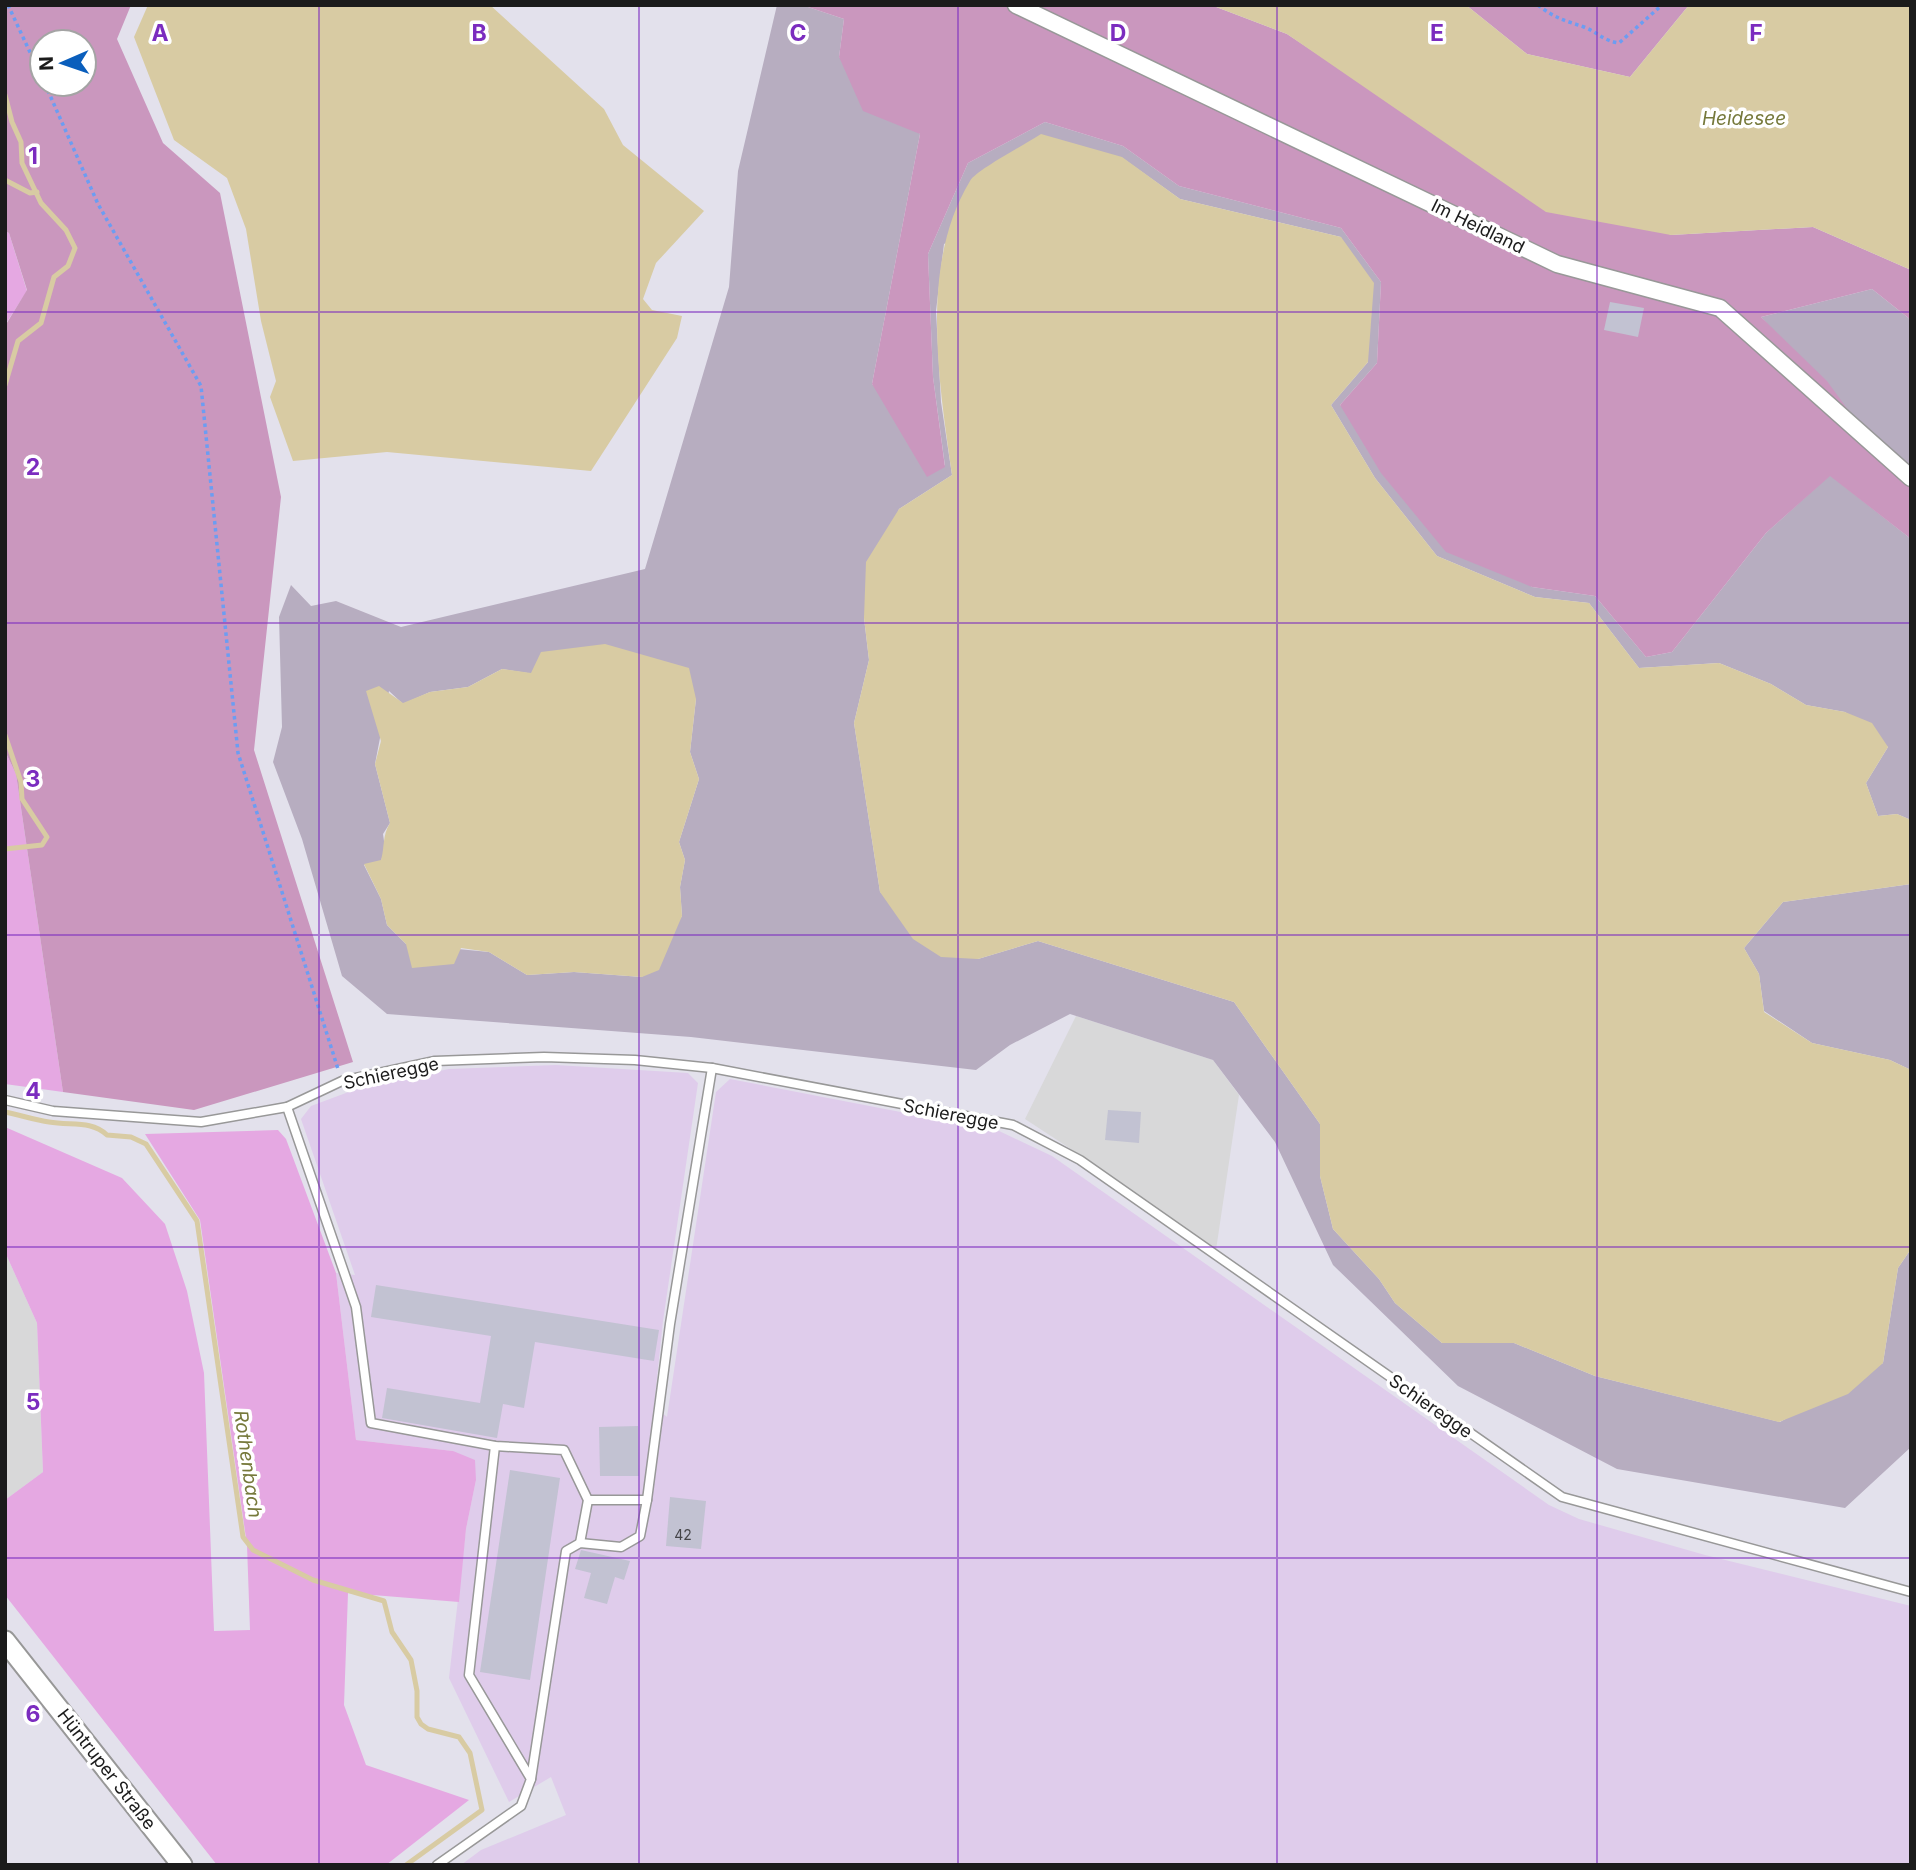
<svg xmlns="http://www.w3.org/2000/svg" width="1916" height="1870" viewBox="0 0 1916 1870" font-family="Inter,sans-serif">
  <rect width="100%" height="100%" fill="#e3e1ec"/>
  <!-- residential -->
  <g fill="#d8d8d9">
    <path d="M1076,1016L1213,1060L1239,1095L1216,1250L1106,1172L1025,1119Z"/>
    <path d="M5,1252L37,1323L43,1472L5,1500Z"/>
  </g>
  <!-- construction -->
  <g fill="#b7adc0" fill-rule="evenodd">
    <path d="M777,5H802L844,19L839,57L920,134L872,384L945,466L933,377L928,254L968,163L1045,122L1123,146L1179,186L1341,228L1381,282L1377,363L1340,405L1532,587L1595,596L1646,657L1672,652L1766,533L1830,475L1911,539V820L1897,814L1878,816L1866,783L1888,747L1845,712L1806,705L1771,684L1719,663L1639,668L1589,603L1535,597L1437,556L1375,478L1331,405L1368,362L1341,237L1180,199L1121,157L944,244L936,311L941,402L952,475L899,509L864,618L869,660L854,723L880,892L978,959L1038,941L1234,1002L1320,1124V1176L1333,1229L1379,1279L1395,1303L1442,1343H1514L1595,1376L1780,1422L1883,1363L1898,1268L1911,1249V1447L1845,1508L1617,1469L1458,1386L1333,1265L1275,1142L1213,1060L1070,1014L1010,1045L976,1070L691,1037L387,1014L342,976L302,839L273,762L282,727L279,617L291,585L311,606L336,601L401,627L645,569L729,287L738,171ZM502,669L696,699L690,752L699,779L679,842L685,860L680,887L682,916L642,977L574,972L527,975L489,952L406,944L387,925L381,899L364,865L381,861L385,848L383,834L390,823L375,764L389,691L403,704L430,692L468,687Z"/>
    <path d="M1872,289L1911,320V471L1870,440L1761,317Z"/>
    <path d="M1911,884V1070L1890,1060L1812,1043L1764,1011L1759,974L1744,948L1783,902Z"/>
  </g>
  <!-- farmland -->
  <path fill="#dfcceb" d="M556,1065L688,1073L698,1083L663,1321L654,1406L667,1417L716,1092L730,1079L999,1131L1052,1156L1549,1505L1579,1519L1705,1555L1911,1606V1865H461L481,1850L566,1815L551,1777L509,1802L449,1678L466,1529L476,1480L453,1451L356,1440L336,1273L355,1275L301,1119L311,1106L362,1087L449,1069Z"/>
  <!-- grass -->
  <g fill="#e5a8e2">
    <path d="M5,231L9,233L27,291L5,325Z"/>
    <path d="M5,751L16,774L63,1092L5,1084Z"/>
    <path d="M5,1127L122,1178L165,1224L187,1291L204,1373L214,1631L250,1630L247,1545L200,1220L145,1134L278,1130L286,1139L336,1273L356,1440L453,1451L475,1460L476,1480L466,1529L459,1602L348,1593L344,1705L366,1765L469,1800L386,1865H217L5,1595V1500L43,1472L37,1323L5,1252Z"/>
  </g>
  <!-- forest -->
  <g fill="#ca97be" fill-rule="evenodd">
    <path d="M5,5H131L117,39L163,143L220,193L281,497L254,750L353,1062L194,1110L63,1092L16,774L5,751V326L27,290L9,233L5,231ZM42,42H84V84H42Z"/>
    <path d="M802,5H1211L1287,34L1373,91L1671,235L1813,227L1911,270V320L1872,289L1761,317L1827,381L1870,440L1911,471V539L1830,476L1766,533L1672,652L1646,657L1595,596L1532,587L1446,552L1381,473L1340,405L1377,363L1381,282L1341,228L1179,186L1123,146L1045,122L968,163L928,254L933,377L945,467L927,477L872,384L920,134L863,111L839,57L844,19Z"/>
    <path d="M1466,5H1689L1630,77L1527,54Z"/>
  </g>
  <!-- water -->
  <g fill="#d8cba3">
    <path d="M148,5H490L604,109L623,145L704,211L656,263L643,299L652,310L682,316L677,338L591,471L387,452L293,461L270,397L276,381L261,321L246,229L227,178L174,140L134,37Z"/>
    <path d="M1211,5H1466L1527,54L1630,77L1689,5H1911V270L1813,227L1671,235L1546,212L1287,34Z"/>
    <path d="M1041,134L1122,157L1180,199L1341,237L1374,283L1368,362L1331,405L1375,478L1437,556L1535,597L1589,603L1639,668L1719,663L1771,684L1806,705L1845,712L1872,723L1888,747L1866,783L1878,816L1897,814L1911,820V884L1783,902L1744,948L1759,974L1764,1012L1812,1043L1890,1060L1911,1070V1249L1898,1268L1883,1363L1848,1394L1779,1422L1595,1376L1514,1343H1442L1395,1303L1379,1279L1333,1229L1320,1176V1124L1234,1002L1038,941L978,959L941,957L913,939L880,892L854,723L869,660L864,618L866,562L899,509L952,475C939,382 919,265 970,181C976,170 1028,143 1041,134Z"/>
    <path d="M605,644L689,668L696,699L690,752L699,779L679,842L685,860L680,887L682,916L659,970L642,977L574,972L527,975L489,952L461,948L454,964L412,968L406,944L387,925L381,899L364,864L381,860C385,846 382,836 390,823L375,764L381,741L366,691L379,686L403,703L430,692L468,687L502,669L531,673L541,652Z"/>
  </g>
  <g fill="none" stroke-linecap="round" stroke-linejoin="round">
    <!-- stream -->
    <g stroke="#d8cba3" stroke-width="5">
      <path d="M5,95L12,122L21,142L22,163L41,203L66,230L75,248L68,266L54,277L41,323L18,341L5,385"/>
      <path d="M5,180L30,193L37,192"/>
      <path d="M5,735L21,782L22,799L47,837L42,845L5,849"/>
      <path d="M5,1112C20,1115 35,1120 49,1122C71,1126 91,1120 107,1135L131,1137L146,1144L197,1221L243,1537L253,1550L313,1580L384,1601L392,1632L411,1660L417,1691V1717L421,1724L428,1729L459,1737L470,1753L482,1810L406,1865"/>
    </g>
  </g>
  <!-- building -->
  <g fill="#c2c2d2">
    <path d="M1610,302L1644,308L1638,337L1604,330Z"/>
    <path d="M1108,1110L1141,1112L1139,1143L1105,1140Z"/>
    <path d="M376,1285L659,1330L654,1361L535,1342L524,1408L503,1404L497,1438L382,1418L387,1388L480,1403L491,1336L371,1317Z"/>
    <path d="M638,1426L639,1476H600L599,1427Z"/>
    <path d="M510,1470L560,1478L530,1680L480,1672Z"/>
    <path d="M670,1497L706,1501L701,1549L666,1546Z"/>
    <path d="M581,1550L630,1561L624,1580L615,1577L607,1604L584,1598L591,1573L575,1569Z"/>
  </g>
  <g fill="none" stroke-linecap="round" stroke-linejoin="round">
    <!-- service casing -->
    <g stroke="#989898" stroke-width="11">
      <g id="service">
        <path d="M5,1100L53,1111L201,1122L287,1107L342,1081L435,1061L544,1057L635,1060L712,1068L1013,1125L1080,1160L1562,1497L1911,1592"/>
        <path d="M287,1107L356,1307L371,1423L495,1446L564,1450L588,1500L580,1543"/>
        <path d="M588,1500H647L670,1324L712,1068"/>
        <path d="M531,1779L566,1551L580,1543L621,1547L640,1536L647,1500"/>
        <path d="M437,1865L521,1806L531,1779L469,1675L495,1446"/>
      </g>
    </g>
    <!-- minor casing -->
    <g stroke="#989898" stroke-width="19">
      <path id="minor" d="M1016,5L1557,264L1720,308L1911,478"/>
    </g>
    <!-- tertiary casing -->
    <g stroke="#989898" stroke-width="23">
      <path id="tertiary" d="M5,1641L182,1865"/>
    </g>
    <!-- path -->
    <g stroke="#6c9df2" stroke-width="3.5" stroke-dasharray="3.5 3.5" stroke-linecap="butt">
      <path d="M8,5L42,78"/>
      <path d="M1538,5C1556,19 1564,20 1584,27C1597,32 1604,41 1619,43L1662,5"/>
      <path d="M45,84L98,204L201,386L238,753L338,1069"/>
    </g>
    <!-- service -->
    <use href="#service" stroke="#fff" stroke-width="8"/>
    <!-- minor -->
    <use href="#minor" stroke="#fff" stroke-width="16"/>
    <!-- tertiary -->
    <use href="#tertiary" stroke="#fff" stroke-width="19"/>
  </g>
  <!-- grid -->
  <path fill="none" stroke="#7b2cbf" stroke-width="2" stroke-opacity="0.55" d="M319,5V1865M639,5V1865M958,5V1865M1277,5V1865M1597,5V1865M5,312H1911M5,623H1911M5,935H1911M5,1247H1911M5,1558H1911"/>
  <g text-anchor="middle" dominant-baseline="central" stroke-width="7" stroke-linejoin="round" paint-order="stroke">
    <!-- number labels -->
    <g font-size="14" fill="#454549">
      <text x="683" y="1534">42</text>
    </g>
    <!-- street labels -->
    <g font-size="18" fill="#1b1b1b" stroke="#fff">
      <text transform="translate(1478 226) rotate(26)">Im Heidland</text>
      <text transform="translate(391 1073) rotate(-12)">Schieregge</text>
      <text transform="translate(951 1114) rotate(11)">Schieregge</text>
      <text transform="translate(1431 1406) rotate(35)">Schieregge</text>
      <text transform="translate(107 1769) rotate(52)">Hüntruper Straße</text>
    </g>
    <!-- water labels -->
    <g font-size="19" font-style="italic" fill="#76793b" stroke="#fff">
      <text x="1744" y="118">Heidesee</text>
      <text transform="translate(248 1464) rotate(82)">Rothenbach</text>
    </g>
  </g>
  <g font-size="23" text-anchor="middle" font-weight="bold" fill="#7b2cbf" stroke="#fff" stroke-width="7" stroke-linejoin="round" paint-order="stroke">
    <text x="160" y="41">A</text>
    <text x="479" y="41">B</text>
    <text x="798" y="41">C</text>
    <text x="1118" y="41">D</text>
    <text x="1437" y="41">E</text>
    <text x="1756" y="41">F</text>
    <text x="33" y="164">1</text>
    <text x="33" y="475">2</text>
    <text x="33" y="787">3</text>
    <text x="33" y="1099">4</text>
    <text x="33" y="1410">5</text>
    <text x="33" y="1722">6</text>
  </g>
  <!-- border -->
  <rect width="1916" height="1870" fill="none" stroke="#1b1b1b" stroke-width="14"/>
  <!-- north arrow -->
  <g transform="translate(63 63) rotate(268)"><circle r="33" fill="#ffffff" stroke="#a4a4a4" stroke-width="2"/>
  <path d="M0-5L12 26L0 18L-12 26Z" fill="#0a5ebc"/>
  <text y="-10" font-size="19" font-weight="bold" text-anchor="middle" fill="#1b1b1b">N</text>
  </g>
</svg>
